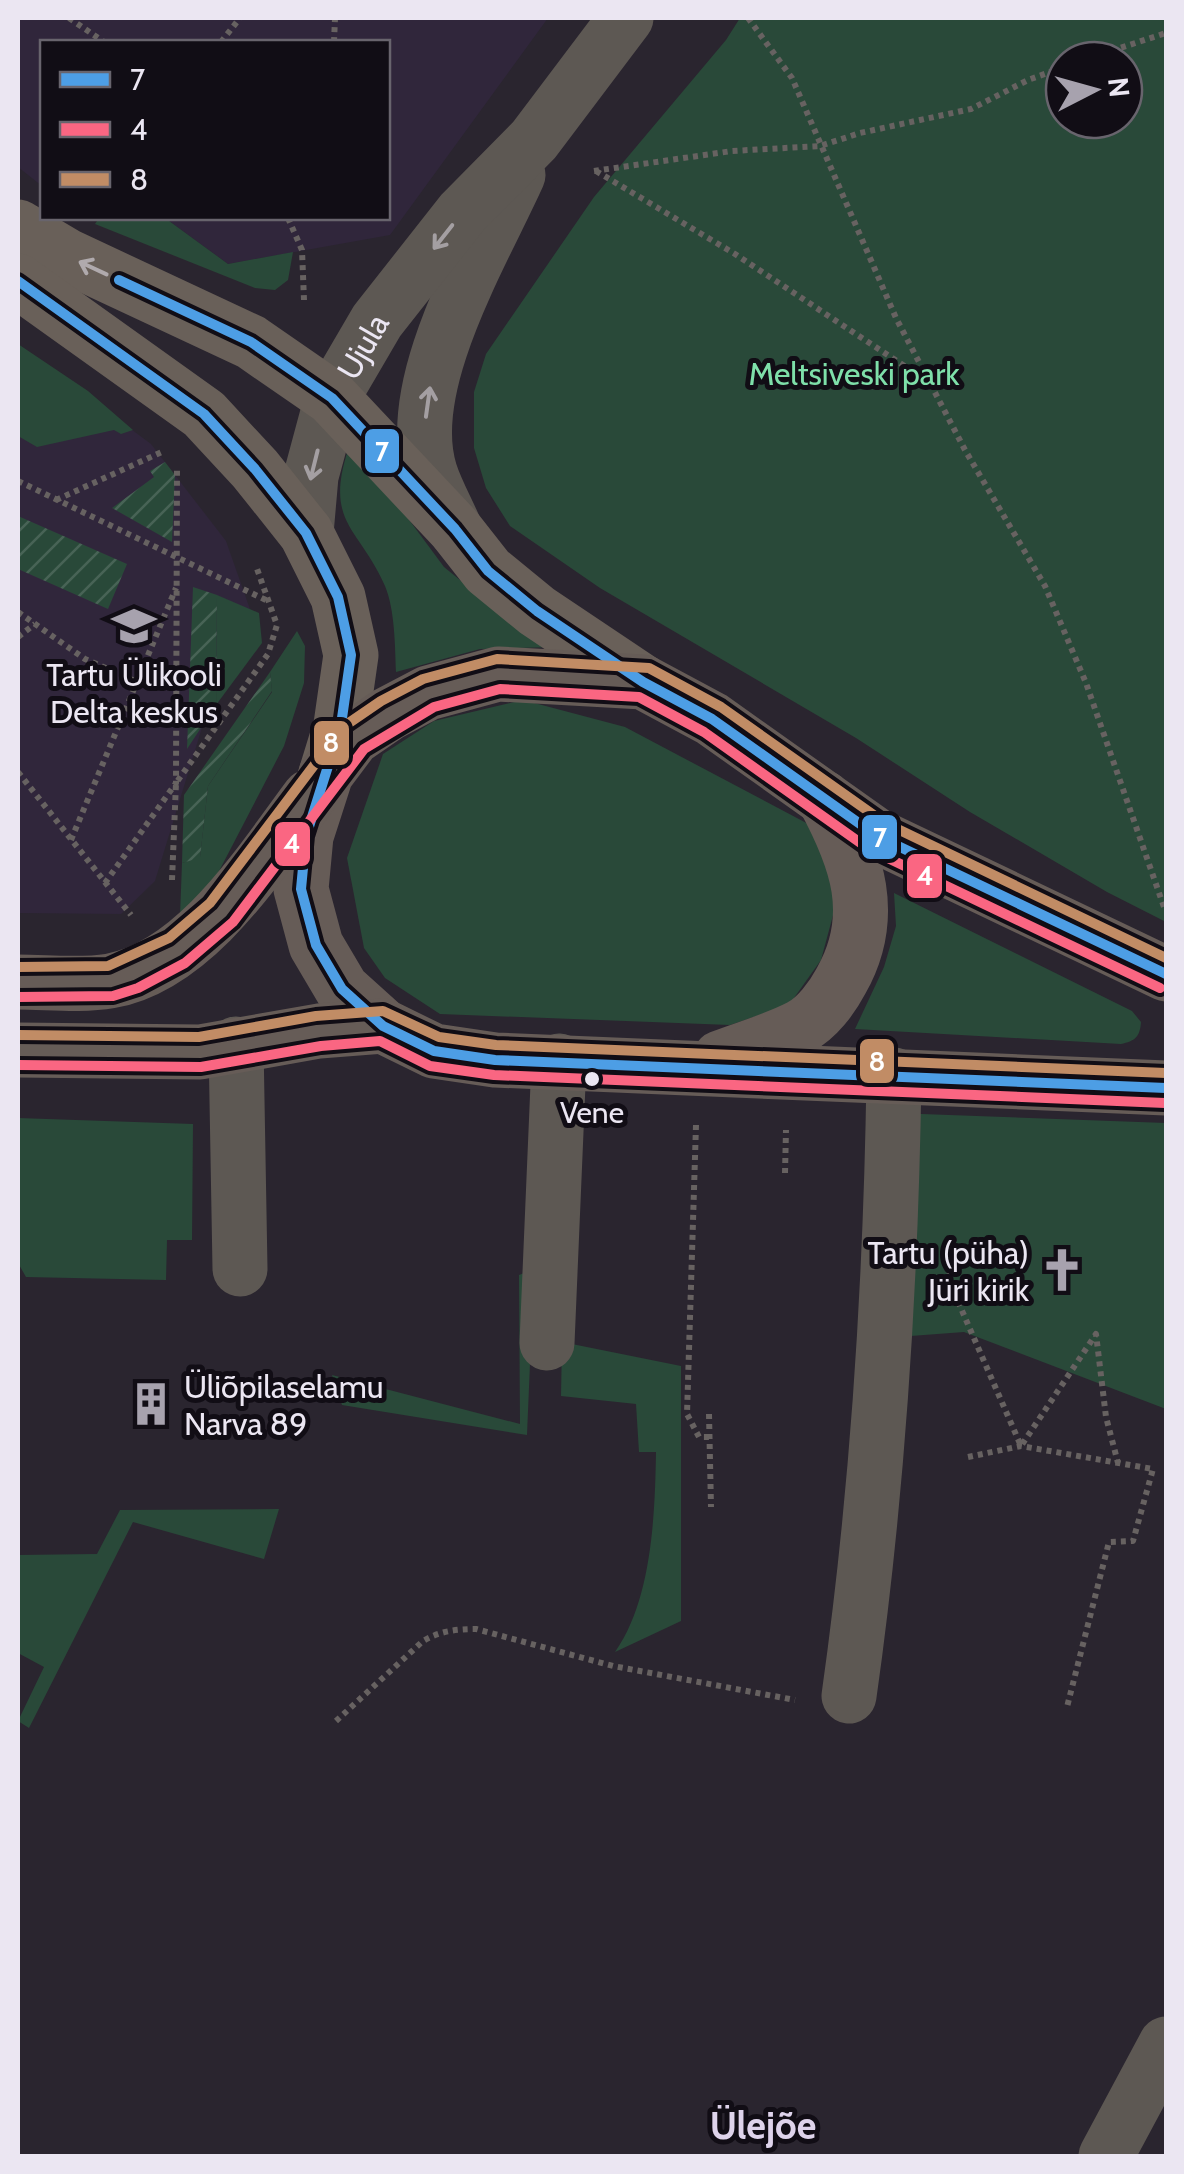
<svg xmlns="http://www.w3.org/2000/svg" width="1184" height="2174" viewBox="0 0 1184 2174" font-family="Cabin,sans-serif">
  <defs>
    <pattern id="garden-furrows" width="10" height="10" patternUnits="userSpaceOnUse" patternTransform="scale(2.5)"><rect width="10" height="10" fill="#294939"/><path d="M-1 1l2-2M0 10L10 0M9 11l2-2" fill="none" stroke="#486356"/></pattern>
  </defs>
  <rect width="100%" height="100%" fill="#2a252f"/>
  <!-- built -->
  <g fill="#30263b">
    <path d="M18,18H548L390,235L228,264L165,218H388V42H42V186L18,167Z"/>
    <path d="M18,350L61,377L151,444L226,541L251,612L204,721L155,881L121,914L18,913Z"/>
  </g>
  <!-- green -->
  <g fill="#294939" fill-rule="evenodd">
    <path d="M740,18H1166V922L1107,892L970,812L856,738L600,588L510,526L486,488L474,448V392L486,354L594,197L726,40ZM1124,60V120H1064V60Z"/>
    <path d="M99,218H165L228,264L293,252L288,280L275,290L255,288L95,224Z"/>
    <path d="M18,344L88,391L133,430L121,434L114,430L37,447L18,436Z"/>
    <path d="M348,450L387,490L444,567L503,615L556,647L480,649L396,672C395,646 395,610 385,586C360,528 324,524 348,450Z"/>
    <path d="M217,595L259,613L262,643L216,705Z"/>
    <path d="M297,631L305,646L304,683L284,746L217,875L180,916L182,863L200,857L208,786L272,692L270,672Z"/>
    <path d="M523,700L625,727L812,826L839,893L821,960L789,1005L730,1025L440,1014L385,978L364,948L347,858L383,754L434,721Z"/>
    <path d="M894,893L1132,1011L1141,1022C1140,1037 1135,1041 1121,1044L855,1029L884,967L896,926Z"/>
    <path d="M894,1113L1166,1123V1409L964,1332L884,1338Z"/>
    <path d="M18,1118L193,1124L192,1240H167L166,1280L26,1277L18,1263Z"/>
    <path d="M534,1269L527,1435L342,1405L332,1375L520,1424L519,1275Z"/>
    <path d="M562,1342L681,1366V1621L615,1652C652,1600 655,1514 656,1452H639L636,1404L561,1396Z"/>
    <path d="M279,1509L264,1559L133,1522L29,1728L18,1721L44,1667L18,1653V1555L97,1554L120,1510Z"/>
  </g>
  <!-- garden -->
  <g fill="url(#garden-furrows)">
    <path d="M165,462L175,475L172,542L112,508L154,477L150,471Z"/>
    <path d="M18,516L127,564L108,609L18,569Z"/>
    <path d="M193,587L217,595L216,705L187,749Z"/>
    <path d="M270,672L272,691L208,786L200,858L182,863L184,795Z"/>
  </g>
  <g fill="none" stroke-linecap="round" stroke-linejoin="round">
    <!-- path -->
    <g stroke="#676261" stroke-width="6" stroke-dasharray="5 5" stroke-linecap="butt">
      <path d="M69,18L104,42"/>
      <path d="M748,18L792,78L896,318L965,450L1045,586L1086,683L1165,910"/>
      <path d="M221,42L240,18"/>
      <path d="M334,42L335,18"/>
      <path d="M1083,60L1166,33"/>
      <path d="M594,171L732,151L820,146L860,133L971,109L1028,80L1064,67"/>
      <path d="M596,171L735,254L927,381"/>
      <path d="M288,218L302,250L304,300"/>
      <path d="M18,481L268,601"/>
      <path d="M56,500L164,451"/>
      <path d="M18,612L85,659L137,682"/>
      <path d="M18,637L35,624"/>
      <path d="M18,772L131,915"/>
      <path d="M71,840L176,588"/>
      <path d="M172,880L176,783L268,654L277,625L256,566"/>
      <path d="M105,883L176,783L177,469"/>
      <path d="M696,1125L687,1414L699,1437H710"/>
      <path d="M785,1173L786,1130"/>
      <path d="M946,1274L1021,1446L1096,1334L1106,1417L1118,1463"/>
      <path d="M709,1414L711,1507"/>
      <path d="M968,1457L1021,1446L1153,1469L1133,1541L1109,1542L1067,1707"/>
      <path d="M336,1721L423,1641C440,1631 456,1629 476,1629L613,1666L795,1700"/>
    </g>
    <!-- minor -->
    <g stroke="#5d5853" stroke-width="55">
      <path d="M455,529C447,510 436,491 430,472C403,384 482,255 518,175"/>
      <path id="s1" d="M306,533L311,476L332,398L377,321L462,213L534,140L626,18"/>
      <path d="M236,1044L240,1269"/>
      <path d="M547,1343L559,1061"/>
      <path d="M849,1696C878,1491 891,1283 894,1075"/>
      <path d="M1106,2156L1166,2044"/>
    </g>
    <!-- major -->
    <g stroke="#696059" stroke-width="55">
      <path d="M18,227L67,256L251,342L332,398L455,529L488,571L537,611L643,682"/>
      <path d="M18,281L204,414L255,469L306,533L338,597L351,655L341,725L326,774"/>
    </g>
    <!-- highway -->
    <g stroke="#665c57" stroke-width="55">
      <path d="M1166,974L877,836L712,719L643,682L498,674L428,693L388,714L353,738L326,774L306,836L301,889L316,945L342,989L383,1026L434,1051L495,1060L1166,1088"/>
      <path d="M18,982C47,982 81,986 110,981C196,966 261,861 309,797"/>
      <path d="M18,1050L200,1052L319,1031L383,1026"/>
      <path d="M720,1058C746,1048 775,1040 800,1027C817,1018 832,998 841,981C878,916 857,859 824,798"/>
    </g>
    <!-- bus-1 casing -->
    <g stroke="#110d15" stroke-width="18">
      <g id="bus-1">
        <path d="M119,280L251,342L332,398L455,529L488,571L537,611L643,682L712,719L877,836L1166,974"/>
        <path d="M18,281L204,414L255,469L306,533L338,597L351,655L341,725L306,836L301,889L316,945L342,989L383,1026L434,1051L495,1060L1166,1088"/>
      </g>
    </g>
    <!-- bus-2 casing -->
    <g stroke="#110d15" stroke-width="18">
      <g id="bus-2">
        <path d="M18,997L113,996L138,988L185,963L233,922L364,749L434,707L500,689L639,697L704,732L869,849L1160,988"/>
        <path d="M18,1065L201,1067L321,1046L380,1041L430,1066L494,1075L1165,1103"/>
      </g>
    </g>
    <!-- bus-3 casing -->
    <g stroke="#110d15" stroke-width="18">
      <g id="bus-3">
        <path d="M18,967L108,966L169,938L210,903L343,727L381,701L423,679L497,659L649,668L721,707L885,823L1166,958"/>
        <path d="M18,1035L199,1037L316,1016L383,1011L439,1037L496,1045L1166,1073"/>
      </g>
    </g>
    <!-- bus-1 -->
    <use href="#bus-1" stroke="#4d9ee5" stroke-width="10"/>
    <!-- bus-2 -->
    <use href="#bus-2" stroke="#fa6682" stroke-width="10"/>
    <!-- bus-3 -->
    <use href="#bus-3" stroke="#c18c65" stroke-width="10"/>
  </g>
  <!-- one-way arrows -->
  <defs><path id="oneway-shaft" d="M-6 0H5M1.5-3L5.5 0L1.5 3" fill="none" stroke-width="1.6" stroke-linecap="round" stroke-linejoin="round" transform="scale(2.5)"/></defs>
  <g stroke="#a49fa2">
    <use href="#oneway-shaft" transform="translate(443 237) rotate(128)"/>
    <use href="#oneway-shaft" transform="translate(428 402) rotate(-82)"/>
    <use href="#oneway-shaft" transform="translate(314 465) rotate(104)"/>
  </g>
  <use stroke="#b0aaad" href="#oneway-shaft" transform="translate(93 268) rotate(-155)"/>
  <!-- icons -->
  <defs>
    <g id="university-bare" transform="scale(3.45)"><path d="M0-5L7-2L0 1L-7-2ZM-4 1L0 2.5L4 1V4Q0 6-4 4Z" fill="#a7a2ae" stroke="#110d15" stroke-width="2.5" paint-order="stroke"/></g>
    <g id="church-bare" transform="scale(3.45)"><path d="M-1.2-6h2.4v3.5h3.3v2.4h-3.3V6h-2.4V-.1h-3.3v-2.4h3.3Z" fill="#a7a2ae" stroke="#110d15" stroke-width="2.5" paint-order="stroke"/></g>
    <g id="building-bare" transform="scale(3.45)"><path d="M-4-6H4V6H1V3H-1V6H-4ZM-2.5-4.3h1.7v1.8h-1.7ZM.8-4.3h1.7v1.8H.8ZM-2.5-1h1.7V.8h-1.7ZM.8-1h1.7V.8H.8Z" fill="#a7a2ae" stroke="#110d15" stroke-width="2.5" paint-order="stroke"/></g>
  </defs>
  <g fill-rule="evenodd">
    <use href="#university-bare" x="134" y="626"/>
    <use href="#church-bare" x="1062" y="1270"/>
    <use href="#building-bare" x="151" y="1404"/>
  </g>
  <!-- markers -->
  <circle fill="#ebe6f2" stroke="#110d15" stroke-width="4" cx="592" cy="1079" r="9"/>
  <g text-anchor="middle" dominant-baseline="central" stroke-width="10" stroke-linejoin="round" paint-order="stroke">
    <!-- bus labels -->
    <g font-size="30" fill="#ebe6f2" stroke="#110d15">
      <text x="592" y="1112">Vene</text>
    </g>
    <!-- street labels -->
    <g font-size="32" fill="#ebe6f2" stroke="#110d15">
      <text stroke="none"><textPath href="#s1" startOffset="198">Ujula</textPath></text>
    </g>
    <!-- park labels -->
    <g font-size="32" fill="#7edfa9" stroke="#110d15">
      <text x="854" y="373">Meltsiveski park</text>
    </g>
    <!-- poi labels -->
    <g font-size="32" fill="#ebe6f2" stroke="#110d15">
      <text x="134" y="674">Tartu Ülikooli<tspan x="134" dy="37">Delta keskus</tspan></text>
      <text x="1029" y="1252" text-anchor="end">Tartu (püha)<tspan x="1029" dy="37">Jüri kirik</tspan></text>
      <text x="184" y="1386" text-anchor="start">Üliõpilaselamu<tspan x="184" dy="37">Narva 89</tspan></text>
    </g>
    <!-- quarter labels -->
    <g font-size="38" font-weight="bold" fill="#ded3eb" stroke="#110d15">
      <text x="763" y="2125">Ülejõe</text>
    </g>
  </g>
  <g stroke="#110d15" stroke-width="4">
    <rect x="363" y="427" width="38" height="48" rx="10" fill="#4d9ee5"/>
    <rect x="312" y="719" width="39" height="48" rx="10" fill="#c18c65"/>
    <rect x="860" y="813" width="39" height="48" rx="10" fill="#4d9ee5"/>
    <rect x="273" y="820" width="39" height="48" rx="10" fill="#fa6682"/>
    <rect x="905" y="852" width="39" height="48" rx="10" fill="#fa6682"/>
    <rect x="858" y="1037" width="38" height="48" rx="10" fill="#c18c65"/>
  </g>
  <g font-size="28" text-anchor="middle" font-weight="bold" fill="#fff">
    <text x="382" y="461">7</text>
    <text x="331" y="752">8</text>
    <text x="880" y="847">7</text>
    <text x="292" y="853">4</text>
    <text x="925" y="885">4</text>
    <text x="877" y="1071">8</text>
  </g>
  <!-- border -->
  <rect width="1184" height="2174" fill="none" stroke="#ebe6f2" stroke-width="40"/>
  <!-- legend -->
  <rect x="40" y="40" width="350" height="180" fill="#110d15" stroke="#68646d" stroke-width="2.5"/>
  <rect x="60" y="72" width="50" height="15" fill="#4d9ee5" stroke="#68646d" stroke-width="2.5"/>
  <text x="130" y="90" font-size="30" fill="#ebe6f2">7</text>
  <rect x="60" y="122" width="50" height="15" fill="#fa6682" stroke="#68646d" stroke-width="2.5"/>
  <text x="130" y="140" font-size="30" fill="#ebe6f2">4</text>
  <rect x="60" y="172" width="50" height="15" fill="#c18c65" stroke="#68646d" stroke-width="2.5"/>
  <text x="130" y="190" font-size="30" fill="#ebe6f2">8</text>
  <!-- north arrow -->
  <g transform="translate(1094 90) rotate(84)"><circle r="48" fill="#110d15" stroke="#68646d" stroke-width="2.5"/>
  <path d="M0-8L18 38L0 25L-18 38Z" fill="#a7a2ae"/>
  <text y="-15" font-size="28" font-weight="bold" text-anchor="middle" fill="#ebe6f2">N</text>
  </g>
</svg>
